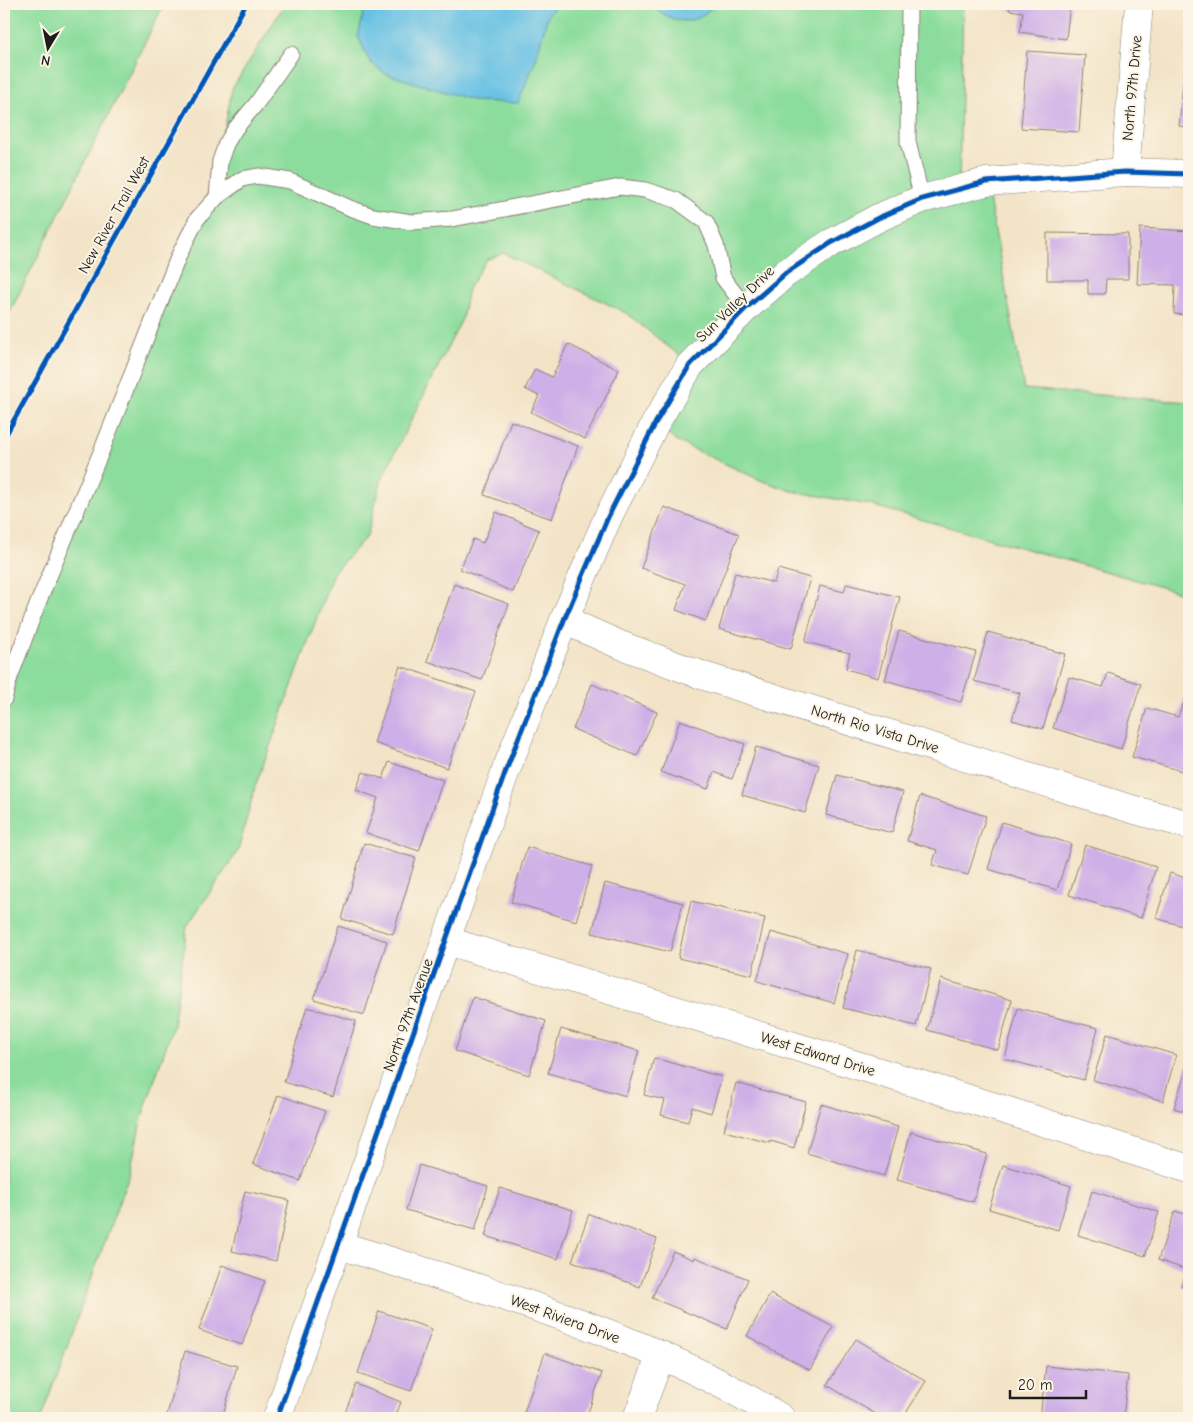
<svg xmlns="http://www.w3.org/2000/svg" width="1193" height="1422" viewBox="0 0 1193 1422" font-family="'Comic Neue',sans-serif">
  <rect width="100%" height="100%" fill="#fcf5e5"/>
  <filter id="ink" filterUnits="userSpaceOnUse"><feTurbulence type="fractalNoise" baseFrequency=".02" numOctaves="2"/><feDisplacementMap in="SourceGraphic" scale="10" xChannelSelector="R" yChannelSelector="G"/><feConvolveMatrix kernelMatrix="1 2 1 2 8 2 1 2 1" color-interpolation-filters="sRGB"/></filter>
  <filter id="wash" filterUnits="userSpaceOnUse"><feTurbulence type="fractalNoise" baseFrequency=".0096" numOctaves="4" result="noise"/><feDisplacementMap in="SourceGraphic" scale="20" xChannelSelector="R" yChannelSelector="G"/><feGaussianBlur stdDeviation="1.12" result="paint"/><feColorMatrix in="noise" values="0 0 0 0 0 0 0 0 0 0 0 0 0 0 0 0 0 1.4 0 .05"/><feComposite in="paint" operator="in"/></filter>
  <g filter="url(#wash)">
    <rect width="100%" height="100%" fill="#f3e4c8"/>
    <!-- green -->
    <g fill="#8cdd9d" stroke="#547c5c">
      <path d="M4,4H164L4,324Z"/>
      <path d="M285,4H361L365,6L370,4H963L959,189L986,182L1024,389L1189,402V595L870,505L792,491L760,480L674,440L656,422L690,364L626,313L503,253L486,260L468,289L462,319L382,478L367,536L333,573L255,787L238,851L187,926L173,1026L141,1120L130,1172L41,1418H4V716L18,660L75,527L217,171L232,89Z"/>
    </g>
    <!-- water -->
    <g fill="#67c1e4" stroke="#426e80">
      <path d="M370,4H557L548,15L536,59L518,103L475,101L386,74L370,62L358,37L365,6Z"/>
      <path d="M650,4H715C692,29 674,24 650,4Z"/>
    </g>
    <g id="blocks">
      <!-- building -->
      <g fill="#cfafe7">
        <path d="M1010,4H1070L1066,39L1020,32L1023,12L1009,10Z"/>
        <path d="M1187,44H1189V127L1179,126Z"/>
        <path d="M1027,51L1085,55L1079,132L1021,128Z"/>
        <path d="M1140,228L1189,231V315L1174,314L1175,285L1137,284Z"/>
        <path d="M1047,233L1128,234V279H1106L1105,294H1088V280H1047Z"/>
        <path d="M568,344L619,370L585,439L531,412L539,396L525,389L535,369L552,377Z"/>
        <path d="M511,421L578,446L552,519L484,495Z"/>
        <path d="M664,507L739,534L706,621L676,610L685,584L641,568Z"/>
        <path d="M496,512L539,530L513,592L460,569L473,539L483,543Z"/>
        <path d="M778,569L810,578L791,649L719,629L735,573L774,583Z"/>
        <path d="M454,584L509,604L482,680L427,661Z"/>
        <path d="M846,584L900,597L878,678L846,669L850,653L805,642L820,586L844,592Z"/>
        <path d="M899,631L976,652L961,702L885,680Z"/>
        <path d="M988,632L1065,654L1043,729L1012,720L1020,693L974,681Z"/>
        <path d="M400,666L476,692L447,768L374,743Z"/>
        <path d="M1108,673L1141,684L1121,749L1053,728L1069,677L1103,687Z"/>
        <path d="M592,684L657,712L637,756L573,729Z"/>
        <path d="M1185,699L1189,700V773L1132,757L1147,708L1178,717Z"/>
        <path d="M680,720L745,744L732,779L714,772L708,789L661,772Z"/>
        <path d="M756,747L819,765L805,813L742,795Z"/>
        <path d="M389,762L443,780L419,851L366,833L378,798L356,790L363,772L383,779Z"/>
        <path d="M837,775L903,792L892,833L826,815Z"/>
        <path d="M920,796L986,816L968,875L932,865L937,850L907,841Z"/>
        <path d="M1002,822L1071,844L1057,890L988,869Z"/>
        <path d="M364,843L416,858L393,934L342,919Z"/>
        <path d="M1085,845L1156,867L1141,918L1069,895Z"/>
        <path d="M527,847L592,866L576,921L511,902Z"/>
        <path d="M1170,873L1189,879V928L1156,918Z"/>
        <path d="M605,883L683,903L670,952L592,933Z"/>
        <path d="M691,901L765,918L752,975L678,958Z"/>
        <path d="M338,926L387,941L364,1015L314,999Z"/>
        <path d="M771,932L848,954L834,1003L757,981Z"/>
        <path d="M857,950L931,969L916,1026L843,1008Z"/>
        <path d="M941,979L1012,1000L998,1050L927,1030Z"/>
        <path d="M473,997L546,1021L529,1075L455,1051Z"/>
        <path d="M307,1007L356,1021L333,1097L284,1082Z"/>
        <path d="M1018,1008L1098,1028L1084,1080L1005,1059Z"/>
        <path d="M561,1029L639,1051L626,1096L548,1073Z"/>
        <path d="M1107,1034L1176,1055L1163,1101L1093,1080Z"/>
        <path d="M654,1058L722,1077L711,1113L692,1107L688,1122L661,1115L665,1100L644,1095Z"/>
        <path d="M1189,1060V1113L1174,1108Z"/>
        <path d="M736,1083L806,1102L794,1148L771,1141L770,1143L724,1131Z"/>
        <path d="M278,1095L325,1111L300,1181L253,1164Z"/>
        <path d="M821,1104L898,1127L884,1176L807,1153Z"/>
        <path d="M911,1132L987,1154L973,1202L897,1180Z"/>
        <path d="M419,1165L488,1186L475,1230L406,1210Z"/>
        <path d="M1003,1165L1071,1186L1058,1230L989,1209Z"/>
        <path d="M500,1188L573,1210L558,1259L485,1236Z"/>
        <path d="M245,1191L289,1200L276,1261L232,1251Z"/>
        <path d="M1092,1191L1159,1212L1145,1256L1078,1235Z"/>
        <path d="M1175,1211L1189,1215V1288L1181,1286L1187,1270L1158,1260Z"/>
        <path d="M589,1214L657,1239L640,1287L572,1261Z"/>
        <path d="M673,1251L694,1260L695,1257L748,1279L727,1329L652,1298Z"/>
        <path d="M222,1265L265,1281L242,1345L199,1330Z"/>
        <path d="M770,1294L833,1327L810,1370L747,1336Z"/>
        <path d="M379,1311L432,1329L411,1391L358,1373Z"/>
        <path d="M856,1339L926,1381L903,1418H882L827,1385Z"/>
        <path d="M185,1351L237,1366L222,1418H166Z"/>
        <path d="M545,1353L602,1373L586,1418H522Z"/>
        <path d="M1046,1366L1128,1375L1123,1418H1040Z"/>
        <path d="M356,1384L401,1402L395,1418H343Z"/>
      </g>
    </g>
  </g>
  <g filter="url(#ink)">
    <use href="#blocks" fill-opacity="0" stroke="#888072" stroke-width="1"/>
    <g fill="none" stroke-linecap="round" stroke-linejoin="round">
      <!-- service casing -->
      <g stroke="#888072" stroke-width="17">
        <g id="service">
          <path d="M909,4L908,142L922,199"/>
          <path d="M217,197L220,161L226,144L235,129L256,104L291,54"/>
          <path d="M4,699L10,677L38,603L101,452L179,255L197,219L217,197L242,179L258,176L290,181L350,208L373,216L412,222L452,219L620,187L645,190L676,200L706,222L716,245L723,278L746,308"/>
        </g>
      </g>
      <!-- minor casing -->
      <g stroke="#888072" stroke-width="29">
        <g id="minor">
          <path d="M1125,172L1139,4"/>
          <path d="M564,620L618,644L704,676L1128,808L1189,825"/>
          <path d="M447,941L1005,1110L1189,1169"/>
          <path d="M339,1245C490,1292 646,1334 781,1418"/>
          <path d="M277,1418L505,773L564,620L608,517L656,422L690,365L746,308L786,273L831,243L878,218L922,199L986,182L1125,172L1189,174"/>
          <path d="M637,1418L661,1355"/>
        </g>
      </g>
      <!-- path -->
      <path stroke="#888072" stroke-width="3" stroke-dasharray="4 4" stroke-linecap="butt" d="M4,438L246,4"/>
      <!-- service -->
      <use href="#service" stroke="#fff" stroke-width="15"/>
      <!-- minor -->
      <use href="#minor" stroke="#fff" stroke-width="28"/>
      <!-- cycleway casing -->
      <g stroke="#fcf5e5" stroke-width="8">
        <g id="cycleway">
          <path d="M4,438L246,4"/>
          <path d="M277,1418L505,773L564,620L608,517L656,422L690,365L746,308L786,273L831,243L878,218L922,199L986,182L1125,172L1189,174"/>
        </g>
      </g>
      <!-- cycleway -->
      <use href="#cycleway" stroke="#0057b8" stroke-width="5"/>
    </g>
  </g>
  <g text-anchor="middle" dominant-baseline="central" stroke-width="4" stroke-linejoin="round" paint-order="stroke">
    <!-- street labels -->
    <g font-size="15" fill="#1c1c1c" stroke="#fcf5e5">
      <text transform="translate(1132 88) rotate(-85)">North 97th Drive</text>
      <text transform="translate(114 215) rotate(-61)">New River Trail West</text>
      <text transform="translate(735 304) rotate(-44)">Sun Valley Drive</text>
      <text transform="translate(875 729) rotate(17)">North Rio Vista Drive</text>
      <text transform="translate(408 1015) rotate(-70)">North 97th Avenue</text>
      <text transform="translate(818 1054) rotate(17)">West Edward Drive</text>
      <text transform="translate(565 1319) rotate(20)">West Riviera Drive</text>
    </g>
  </g>
  <!-- margin -->
  <rect width="1193" height="1422" fill="none" stroke="#fcf5e5" stroke-width="20"/>
  <!-- north arrow -->
  <g transform="translate(48 48) rotate(190)" stroke="#fcf5e5" stroke-width="4" paint-order="stroke">
  <path d="M0-4L9 19L0 12L-9 19Z" fill="#1c1c1c"/>
  <text y="-8" font-size="14" font-weight="bold" text-anchor="middle" fill="#1c1c1c">N</text>
  </g>
  <!-- scale -->
  <path d="M1010 1390v8h76v-8" fill="none" stroke="#1c1c1c" stroke-width="2.5"/>
  <text x="1018" y="1390" font-size="15" fill="#1c1c1c" stroke="#fcf5e5" stroke-width="4" paint-order="stroke">20 m</text>
</svg>
